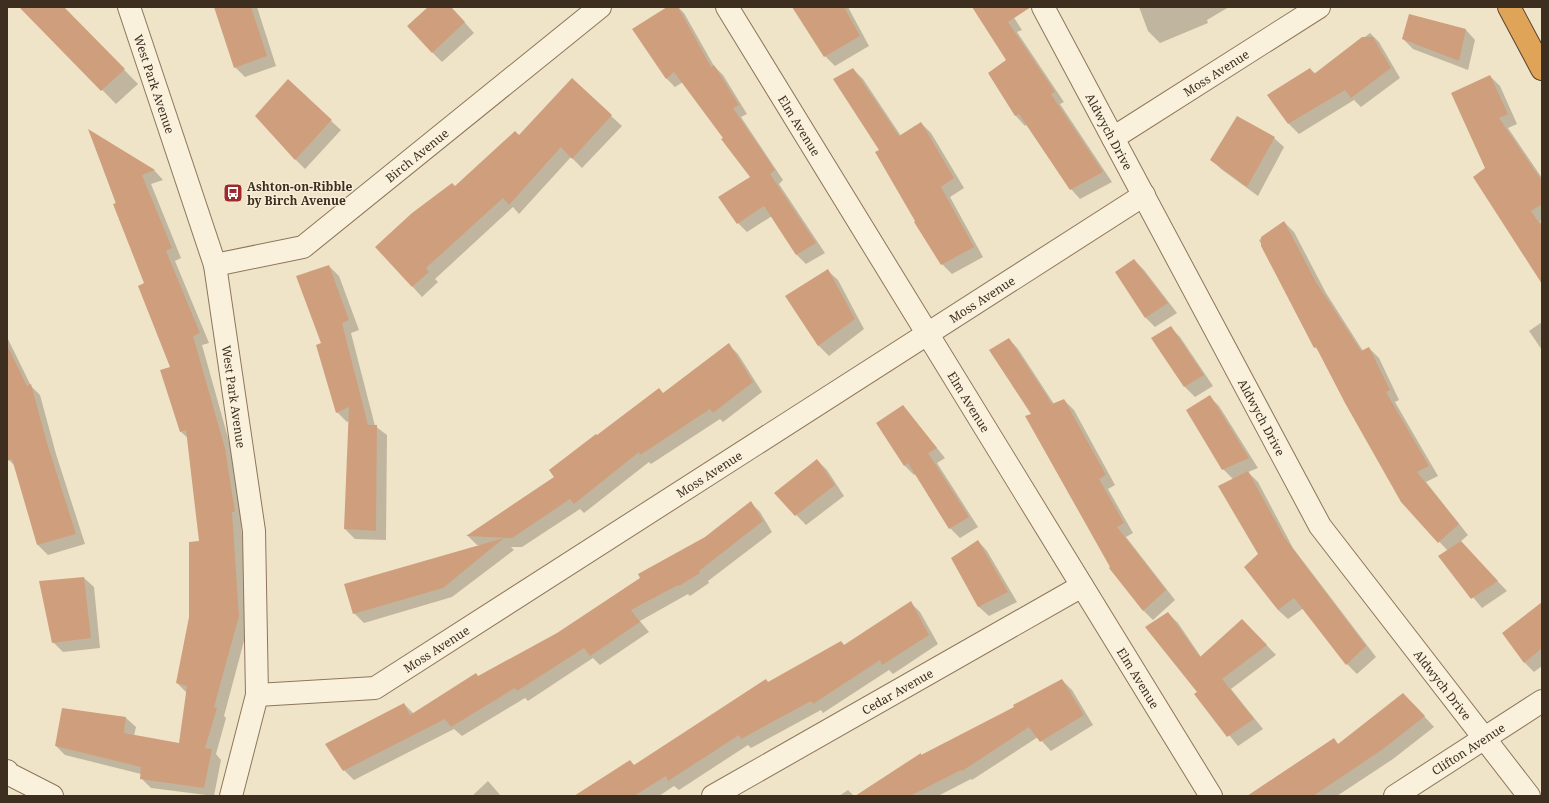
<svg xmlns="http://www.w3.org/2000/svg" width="1549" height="803" viewBox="0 0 1549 803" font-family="'Noto Serif',serif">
  <rect width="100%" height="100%" fill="#f0e4c8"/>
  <!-- shadow -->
  <g fill="#0003">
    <path d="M21,7H63L138,84L116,104Z"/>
    <path d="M215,7H257L276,66L245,77L235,67Z"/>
    <path d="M429,7H451L474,33L442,62L432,52Z"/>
    <path d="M669,7H678L684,13L714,66L723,75L747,114L741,117L783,180L779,184L825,253L806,264L797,255L772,216L747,232L738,223L752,177L683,82L675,87L666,78Z"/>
    <path d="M800,7H848L869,46L835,66L825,56Z"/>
    <path d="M973,7H1007L1022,30L1017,32L1064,102L1060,104L1112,182L1080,199L1071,189L1027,124L1025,126L1016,116L989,73L1007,60Z"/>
    <path d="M1139,7H1229L1207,20L1208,23L1160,43L1148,31Z"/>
    <path d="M1466,30L1475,40L1468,70L1413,49L1403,39Z"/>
    <path d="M1370,33L1379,42L1400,78L1361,107L1354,100L1299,134L1289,124L1269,95L1310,69L1316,74Z"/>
    <path d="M853,69L863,79L901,136L921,123L931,133L964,188L950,197L983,257L952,274L942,264L917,221L880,150Z"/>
    <path d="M1490,76L1500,86L1517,124L1508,128L1542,178V220L1540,221L1542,224V282L1486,168Z"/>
    <path d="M572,80L622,126L582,168L571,157L519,214L513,207L435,279L438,282L422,297L376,247L520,137Z"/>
    <path d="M331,121L341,130L305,169L295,159Z"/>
    <path d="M90,132L154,170L163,180L151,184L181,258L175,261L209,343L202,345L234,459L244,521H241L248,626L224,716L226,718L216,754L221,760L214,796L151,788L141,778V774L65,755L56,746L63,709L126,718L136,727L134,736L180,744L187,693L177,683L190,618L200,542L188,438L181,432L162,371L172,368L145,284Z"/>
    <path d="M1274,138L1284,147L1258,196L1221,169L1211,159Z"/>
    <path d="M1284,222L1294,232L1326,293L1363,351L1369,348L1379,358L1399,400L1395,402L1438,476L1426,482L1468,535L1460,542L1507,591L1482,608L1439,556L1448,551L1402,502L1320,352L1315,347L1259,240Z"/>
    <path d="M1134,260L1144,270L1177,313L1155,327L1146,318Z"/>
    <path d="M329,266L339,276L359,330L351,333L375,426L387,435L386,540L355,539L345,529L349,421L347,422L337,412L322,344Z"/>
    <path d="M828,271L838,280L864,329L829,356L819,346L787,297Z"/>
    <path d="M1542,322V350L1529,331Z"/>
    <path d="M1170,327L1180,337L1213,386L1195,397L1185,387L1152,338Z"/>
    <path d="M7,337L31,386L40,395L56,454L85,544L48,555L38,545L15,466L9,460L7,453Z"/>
    <path d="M1009,339L1018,349L1054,404L1064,400L1074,410L1115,485L1108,489L1133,533L1126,537L1175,600L1153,620L1143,610L1111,567L1033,414Z"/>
    <path d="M728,344L738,354L762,392L723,422L720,419L651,464L649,462L584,513L580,509L522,547H511L514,550L452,597L364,623L354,613L485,545H477L468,536L555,477L597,437L663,394Z"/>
    <path d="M1209,396L1219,406L1258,468L1248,472L1258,482L1293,548L1376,657L1357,674L1347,664L1304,608L1288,619L1278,610L1233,479L1223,469Z"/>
    <path d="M903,406L945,458L937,463L978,527L960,538L950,528L916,474L914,475L904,465Z"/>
    <path d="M817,460L827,470L844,496L806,525L775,493Z"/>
    <path d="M751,503L760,512L772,532L708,581L709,583L690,596L688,594L640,621L649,632L600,665L593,658L528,701L525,698L462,736L454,729L354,780L344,770L404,704L414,714L557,634L706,538Z"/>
    <path d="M978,541L987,551L1017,602L989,616L979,607L953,559Z"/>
    <path d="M84,578L94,587L100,648L63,652L53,642Z"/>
    <path d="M911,603L920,612L938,644L893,674L889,670L823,713L821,710L751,748L748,745L679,790L674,786L659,796H576L634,766L768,683L841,642L845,646Z"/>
    <path d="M1542,603V666L1534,672L1524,662Z"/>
    <path d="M1168,613L1178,623L1201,657L1252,630L1276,655L1231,689L1263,729L1238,746L1195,694L1198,692Z"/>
    <path d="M1062,680L1072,690L1093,725L1051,751L1038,737L972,780L971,779L938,796H857L922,756L1015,707Z"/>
    <path d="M1413,704L1434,727L1393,759L1337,796H1269L1338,744Z"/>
    <path d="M488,781L501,796H472Z"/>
    <path d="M848,790L854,796H839Z"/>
  </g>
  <!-- building -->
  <g fill="#cf9f7d">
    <path d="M19,7H64L125,69L101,91Z"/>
    <path d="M214,7H251L267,56L234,68Z"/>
    <path d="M428,7H451L465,22L432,53L407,26Z"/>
    <path d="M667,7H678L711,67L714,65L739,105L733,108L775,170L770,174L816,243L796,255L764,206L737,224L718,197L750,177L721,139L723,138L674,72L666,79L632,29Z"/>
    <path d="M792,7H844L860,36L824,57Z"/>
    <path d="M972,7H1031L1008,22L1055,92L1051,94L1103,172L1070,190L1019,114L1015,116L988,73L1006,60Z"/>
    <path d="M1409,14L1466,29L1459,61L1402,39Z"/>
    <path d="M1362,37H1373L1391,68L1351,98L1345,90L1288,124L1267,95L1310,68L1314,74Z"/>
    <path d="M853,68L899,136L921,122L954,178L941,187L974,247L941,265L914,222L915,221L875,152L879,150L833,79Z"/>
    <path d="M1490,75L1508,114L1499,118L1542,181V204L1531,211L1542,227V284L1473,177L1485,168L1451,93Z"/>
    <path d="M572,78L612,115L572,159L561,147L509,205L503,198L426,268L429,272L412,287L375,247L412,213L452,183L455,186L515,131L519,135Z"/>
    <path d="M288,79L332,120L295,160L255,116Z"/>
    <path d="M1237,116L1275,137L1247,187L1210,160Z"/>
    <path d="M88,129L155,170L142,175L172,248L166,251L200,333L193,336L225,448L235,512H232L239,616L214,707L217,708L205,748L212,749L204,788L140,779L141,767L55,746L62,708L126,717L124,733L179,743L187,686L176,683L189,617V542L199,541L186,430L180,432L160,370L170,367L138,286L144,283L113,204L116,203Z"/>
    <path d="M1284,221L1316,282L1361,351L1369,347L1390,390L1386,392L1429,466L1417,472L1459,524L1438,543L1401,502L1345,403L1316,347L1314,348L1261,246V237Z"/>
    <path d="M1134,259L1168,303L1145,318L1115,272Z"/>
    <path d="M329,265L349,320L342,323L368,425H377L376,531L344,529L349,407L336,413L316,345L321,343L296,276Z"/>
    <path d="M828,269L855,319L818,346L785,296Z"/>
    <path d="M1171,326L1204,375L1184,387L1151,338Z"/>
    <path d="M1009,338L1052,404L1064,399L1106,475L1099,479L1124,523L1117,527L1166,590L1143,611L1109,568L1110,567L1025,416L1031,414L989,350Z"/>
    <path d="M729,343L753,382L713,413L710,409L640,455L639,452L574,504L570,499L512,538L466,536L554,477L549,470L596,434L597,435L659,388L663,393Z"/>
    <path d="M7,345L27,386L31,384L47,443L76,534L37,545L12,459L7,461Z"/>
    <path d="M1210,395L1249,458L1222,470L1186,410Z"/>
    <path d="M903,405L937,448L928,453L969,517L949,529L908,463L904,466L876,423Z"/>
    <path d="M817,459L835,485L795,516L774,493Z"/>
    <path d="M1248,471L1284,537L1366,646L1346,665L1294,598L1278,610L1244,567L1258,554L1218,486Z"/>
    <path d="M751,501L763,521L699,571L700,573L679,586L678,585L631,610L640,622L590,656L584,648L517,691L515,688L451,727L445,719L343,771L325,744L404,703L410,715L476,673L478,676L557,633L640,578L638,574L705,537Z"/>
    <path d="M504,538L443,588L353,614L344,584Z"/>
    <path d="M978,540L1008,592L978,607L951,558Z"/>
    <path d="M1461,541L1498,581L1471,599L1438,556Z"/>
    <path d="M84,577L91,638L52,643L39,581Z"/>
    <path d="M911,601L929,635L882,665L880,660L813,704L811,701L741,739L739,735L668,781L666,776L634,796H574L630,760L634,765L766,679L768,682L841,641L844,645Z"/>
    <path d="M1542,602V648L1524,663L1502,633Z"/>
    <path d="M1168,612L1200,657L1242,619L1267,645L1222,679L1254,719L1227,737L1194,694L1197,692L1145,627Z"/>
    <path d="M1062,679L1084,715L1040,742L1029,727L962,771L961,770L910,796H855L921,753V755L1014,707L1013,705Z"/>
    <path d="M1403,693L1425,716L1383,749L1313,796H1247L1334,738L1338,744Z"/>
  </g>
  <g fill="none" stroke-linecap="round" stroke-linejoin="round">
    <!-- street casing -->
    <g stroke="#8d765c" stroke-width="24">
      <g id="street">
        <path id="s1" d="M129,7L215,265L254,531L257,695L231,796"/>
        <path id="s2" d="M727,7L1211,796"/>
        <path id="s3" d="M1043,7L1320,526L1529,796"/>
        <path id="s4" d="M1113,138L1319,7"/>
        <path id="s5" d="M215,265L303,247L600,7"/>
        <path id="s6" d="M257,695L375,688L1144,195"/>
        <path d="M7,771L9,774L52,796"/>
        <path id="s7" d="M713,796L1082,586"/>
        <path id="s8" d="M1395,796L1542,701"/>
      </g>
    </g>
    <!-- highway casing -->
    <g stroke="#5b4430" stroke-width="24">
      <path id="highway" d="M1509,7L1542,69"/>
    </g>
    <!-- street -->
    <use href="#street" stroke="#faf1dc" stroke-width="22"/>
    <!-- highway -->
    <use href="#highway" stroke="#e0a458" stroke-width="22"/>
  </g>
  <!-- icons -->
  <defs>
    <g id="bus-square" transform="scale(1)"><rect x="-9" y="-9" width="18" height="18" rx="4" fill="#9e2a2b" stroke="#f7eed8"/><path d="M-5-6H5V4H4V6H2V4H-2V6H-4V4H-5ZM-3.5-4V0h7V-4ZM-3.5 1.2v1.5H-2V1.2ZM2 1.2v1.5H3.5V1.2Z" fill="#fff"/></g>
  </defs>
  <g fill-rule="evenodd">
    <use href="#bus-square" x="233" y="193"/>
  </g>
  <g text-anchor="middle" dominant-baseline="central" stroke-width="3" stroke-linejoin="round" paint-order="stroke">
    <!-- street labels -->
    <g font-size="12" fill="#3d2e20" stroke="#f7eed8">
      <text stroke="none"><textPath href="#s4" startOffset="122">Moss Avenue</textPath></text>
      <text stroke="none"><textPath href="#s1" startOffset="81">West Park Avenue</textPath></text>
      <text stroke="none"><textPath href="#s2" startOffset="139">Elm Avenue</textPath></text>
      <text stroke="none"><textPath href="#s3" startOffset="141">Aldwych Drive</textPath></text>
      <text stroke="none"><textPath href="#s5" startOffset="236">Birch Avenue</textPath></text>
      <text stroke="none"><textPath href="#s6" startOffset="839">Moss Avenue</textPath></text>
      <text stroke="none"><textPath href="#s1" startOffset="405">West Park Avenue</textPath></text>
      <text stroke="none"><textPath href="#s2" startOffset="463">Elm Avenue</textPath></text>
      <text stroke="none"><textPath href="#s3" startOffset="465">Aldwych Drive</textPath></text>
      <text stroke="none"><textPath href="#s6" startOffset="515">Moss Avenue</textPath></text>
      <text stroke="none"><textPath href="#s6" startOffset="191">Moss Avenue</textPath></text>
      <text stroke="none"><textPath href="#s2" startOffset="787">Elm Avenue</textPath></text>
      <text stroke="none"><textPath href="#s3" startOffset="789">Aldwych Drive</textPath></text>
      <text stroke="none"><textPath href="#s7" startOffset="212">Cedar Avenue</textPath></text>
      <text stroke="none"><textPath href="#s8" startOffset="87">Clifton Avenue</textPath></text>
    </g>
    <!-- poi labels -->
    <g font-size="12" font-weight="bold" fill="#3d2e20" stroke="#f7eed8" text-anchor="start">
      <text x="247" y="186">Ashton-on-Ribble<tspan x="247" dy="14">by Birch Avenue</tspan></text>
    </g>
  </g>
  <!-- border -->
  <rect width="1549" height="803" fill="none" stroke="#3d2e20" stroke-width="16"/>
</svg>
